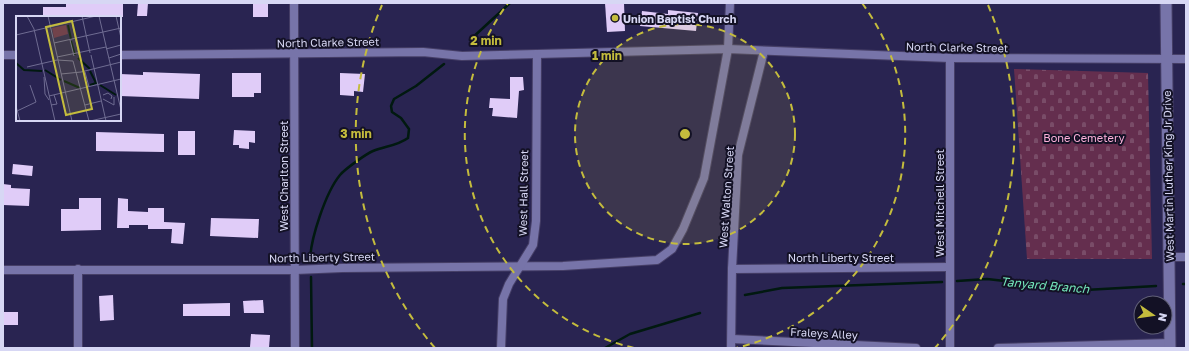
<svg xmlns="http://www.w3.org/2000/svg" width="1189" height="351" viewBox="0 0 1189 351" font-family="'Golos Text',sans-serif">
  <defs>
    <pattern id="cemetery-stones" width="16" height="16" patternUnits="userSpaceOnUse"><rect width="16" height="16" fill="#642e4e"/><path d="M2 7V4a2 2 0 0 1 4 0v3zM10 15v-3a2 2 0 0 1 4 0v3z" fill="#794c68"/></pattern>
  </defs>
  <rect width="100%" height="100%" fill="#292451"/>
  <!-- cemetery -->
  <path fill="url(#cemetery-stones)" d="M1014,69L1148,73L1152,259H1027Z"/>
  <g fill="none" stroke-linecap="round" stroke-linejoin="round">
    <!-- stream -->
    <g stroke="#011910" stroke-width="2.5">
      <path d="M470,40L510,3"/>
      <path d="M310,262C310,239 326,192 340,175C345,169 366,154 373,151C385,146 397,146 408,138L409,129L401,118L392,112L391,106L394,99L416,86L444,64"/>
      <path d="M311,277L312,348"/>
      <path d="M957,281L987,279L1085,290L1156,286"/>
      <path d="M1183,284H1186"/>
      <path d="M745,295L782,288L942,282"/>
      <path d="M605,348L630,334L700,313"/>
    </g>
  </g>
  <!-- building -->
  <g fill="#e0ccf8">
    <path d="M66,3H123V17H43V7H66Z"/>
    <path d="M138,3H148L147,16H137Z"/>
    <rect x="253" y="3" width="15" height="14"/>
    <path d="M605,3H624L625,31L607,32Z"/>
    <path d="M668,10L698,13L696,31L640,26L642,11L668,14Z"/>
    <path d="M143,72L200,74L199,99L120,96V74L143,75Z"/>
    <path d="M232,73H261V93H254V97H232Z"/>
    <path d="M340,73L365,74L363,92L354,91V96L340,95Z"/>
    <path d="M510,77H523L524,90L519,91L517,118L492,116L493,108H489L490,98L510,99Z"/>
    <path d="M234,130L255,131V143L249,142V149L239,148V145H233Z"/>
    <rect x="178" y="131" width="17" height="24"/>
    <path d="M96,132L164,134V152L96,151Z"/>
    <path d="M13,164L33,166L32,176L12,174Z"/>
    <path d="M3,184L11,185V188L30,189L29,206L3,205Z"/>
    <path d="M79,198H101V230L61,231V209H79Z"/>
    <path d="M118,198L128,199V211L148,212V208H164V222L185,223L183,244L171,243L172,229H148V225H129V228H117Z"/>
    <path d="M211,218L259,219L258,238L210,236Z"/>
    <path d="M113,295L114,320L100,321L99,296Z"/>
    <path d="M263,300L264,313H244L243,301Z"/>
    <path d="M230,303V316H183V304Z"/>
    <rect x="3" y="312" width="15" height="13"/>
    <path d="M251,334L270,335L269,348L250,347Z"/>
  </g>
  <g fill="none" stroke-linecap="round" stroke-linejoin="round">
    <!-- street casing -->
    <g stroke="#463f67" stroke-width="10">
      <g id="street">
        <path d="M294,3L295,348"/>
        <path d="M3,55H17"/>
        <path d="M120,55L423,52L462,56L728,49L950,58L1186,59"/>
        <path d="M1169,257H1186"/>
        <path d="M732,269L950,267"/>
        <path d="M3,270H295L342,268L563,266L657,260L672,249L683,229L704,178L728,49L730,3"/>
        <path d="M732,339L916,348"/>
        <path d="M78,348V269"/>
        <path d="M501,348L503,299L509,284L533,245L536,221L537,54"/>
        <path d="M731,348L732,269L738,155L764,51"/>
        <path d="M950,348V58"/>
        <path d="M998,348L1170,343"/>
      </g>
    </g>
    <!-- secondary casing -->
    <g stroke="#463f67" stroke-width="13">
      <path id="secondary" d="M1166,3L1170,348"/>
    </g>
    <!-- street -->
    <use href="#street" stroke="#7774a9" stroke-width="8"/>
    <!-- secondary -->
    <use href="#secondary" stroke="#7774a9" stroke-width="11"/>
  </g>
  <!-- distance rings -->
  <circle cx="685" cy="134" r="110" fill="#c4bc3d" fill-opacity=".12"/>
  <g fill="none" stroke="#c4bc3d" stroke-width="2" stroke-dasharray="7 5">
    <circle cx="685" cy="134" r="110"/>
    <path d="M634 348A220 220 0 0 1 508 3M862 3A220 220 0 0 1 736 348"/>
    <path d="M435 348A329 329 0 0 1 382 5M988 5A329 329 0 0 1 935 348"/>
  </g>
  <!-- markers -->
  <circle fill="#c4bc3d" stroke="#131125" stroke-width="1.5" cx="615" cy="18" r="4"/>
  <g text-anchor="middle" dominant-baseline="central" stroke-width="4" stroke-linejoin="round" paint-order="stroke">
    <!-- poi labels -->
    <g font-size="11" font-weight="bold" fill="#d7d7f4" stroke="#131125" text-anchor="start">
      <text x="623" y="18">Union Baptist Church</text>
    </g>
    <!-- street labels -->
    <g font-size="11" fill="#d7d7f4" stroke="#131125">
      <text transform="translate(328 42) rotate(-1)">North Clarke Street</text>
      <text transform="translate(957 47) rotate(1)">North Clarke Street</text>
      <text transform="translate(283 176) rotate(-90)">West Charlton Street</text>
      <text transform="translate(1168 176) rotate(-91)">West Martin Luther King Jr Drive</text>
      <text transform="translate(523 193) rotate(-89)">West Hall Street</text>
      <text transform="translate(726 197) rotate(-86)">West Walton Street</text>
      <text transform="translate(939 203) rotate(-90)">West Mitchell Street</text>
      <text transform="translate(322 257) rotate(-1)">North Liberty Street</text>
      <text x="841" y="257">North Liberty Street</text>
      <text transform="translate(824 333) rotate(3)">Fraleys Alley</text>
    </g>
    <!-- park labels -->
    <g font-size="11" fill="#fbb0d9" stroke="#131125">
      <text x="1084" y="137">Bone Cemetery</text>
    </g>
    <!-- water labels -->
    <g font-size="12" font-style="italic" fill="#74e8bb" stroke="#131125">
      <text transform="translate(1045 285) rotate(5)">Tanyard Branch</text>
    </g>
  </g>
  <!-- overview -->
  <g transform="translate(16 16)">
    <rect width="105" height="105" fill="#292451"/>
    <path d="M50,9L52,18L38,22L36,12Z" fill="#642e4e"/>
    <path fill="none" stroke="#011910" stroke-width="2" d="M52,9L55,23M55,25L59,39M62,42L74,53M0,47L8,54L26,55M29,54L45,64M48,65L64,72M74,69L80,67L74,55M84,69L100,79"/>
    <path fill="none" stroke="#6f6c92" stroke-width="1" d="M11,0L18,13L39,105M32,0L56,105M66,0L74,37M83,0L105,94M100,0L105,22M56,6L63,39M0,19L80,0M54,24L58,40M38,27L105,12M90,33L105,29M75,39L90,105M41,41L90,31M93,42L105,38M11,51L41,44L57,45L73,105M69,56L73,71M45,58L65,56L105,46M28,61L29,78L33,84M87,79L92,77L96,80L95,83M33,80L105,63M87,83L98,89V81M35,89L41,88L38,79M69,89L85,85M0,90L4,105M1,95L20,86L14,69M74,105L105,98"/>
    <path fill="#c4bc3d" fill-opacity="0.15" stroke="#c4bc3d" stroke-width="2" d="M56,5L76,93L50,99L30,11Z"/>
    <rect width="105" height="105" fill="none" stroke="#d7d7f4" stroke-width="2"/>
  </g>
  <circle cx="685" cy="134" r="6" fill="#c4bc3d" stroke="#131125" stroke-width="2"/>
  <g font-size="12" text-anchor="middle" font-weight="bold" fill="#c4bc3d" stroke="#131125" stroke-width="4" stroke-linejoin="round" paint-order="stroke">
    <text x="486" y="45">2 min</text>
    <text x="607" y="60">1 min</text>
    <text x="356" y="138">3 min</text>
  </g>
  <!-- border -->
  <rect width="1189" height="351" fill="none" stroke="#d7d7f4" stroke-width="8"/>
  <!-- north arrow -->
  <g transform="translate(1153 315) rotate(103)"><circle r="19" fill="#131125" stroke="#616078"/>
  <path d="M0-3L7 15L0 10L-7 15Z" fill="#c4bc3d"/>
  <text y="-6" font-size="11" font-weight="bold" text-anchor="middle" fill="#d7d7f4">N</text>
  </g>
</svg>
